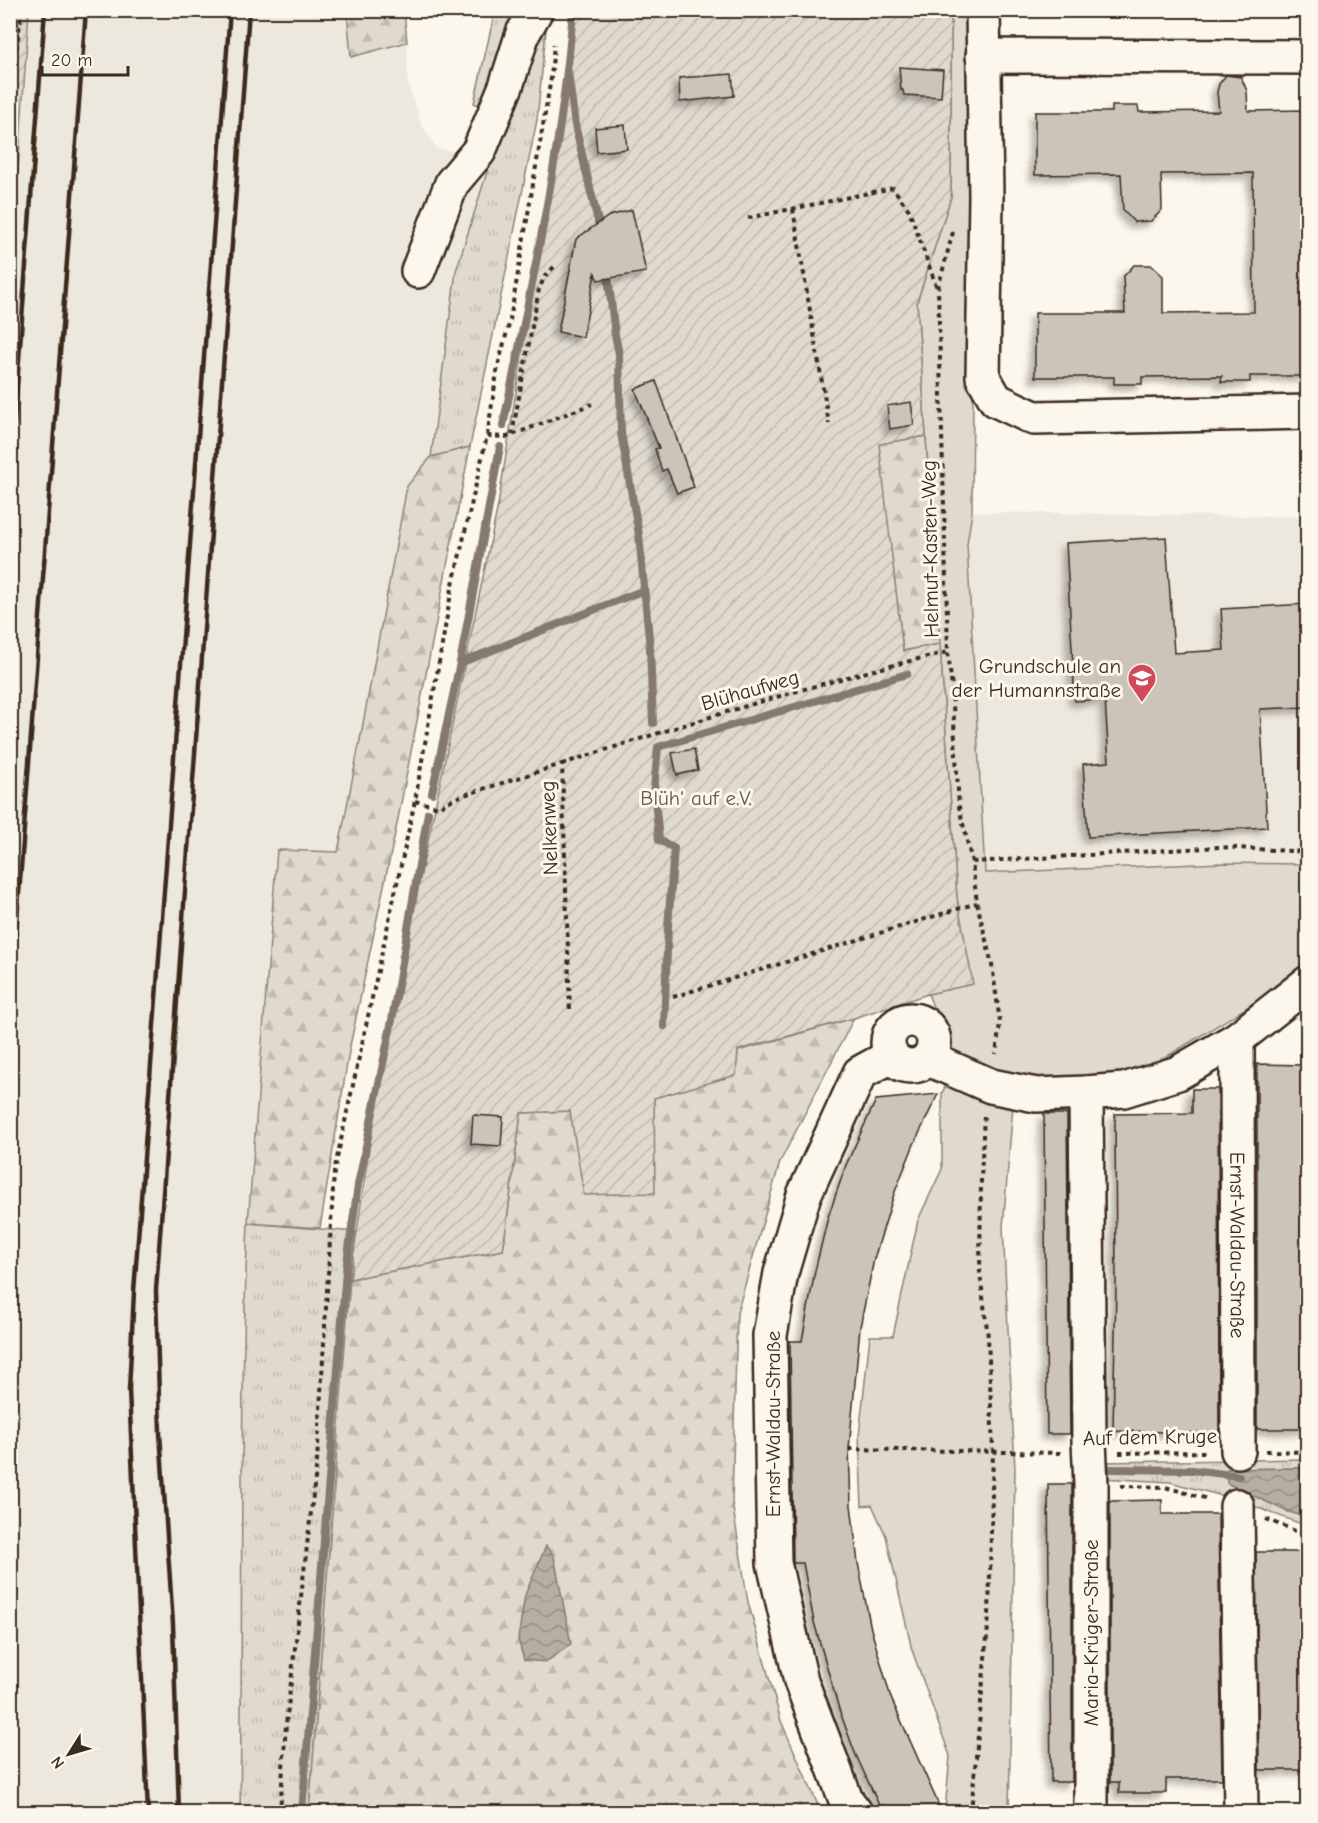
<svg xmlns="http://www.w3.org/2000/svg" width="1318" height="1823" viewBox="0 0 1318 1823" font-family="'Comic Neue',sans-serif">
  <defs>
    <pattern id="grass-tufts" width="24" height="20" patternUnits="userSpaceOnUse" patternTransform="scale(1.5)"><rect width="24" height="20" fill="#dfd9ce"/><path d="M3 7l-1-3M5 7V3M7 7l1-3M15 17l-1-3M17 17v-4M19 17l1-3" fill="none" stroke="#c0bab0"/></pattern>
    <pattern id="forest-firs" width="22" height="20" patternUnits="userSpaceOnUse" patternTransform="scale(1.5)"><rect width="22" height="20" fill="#dfd9ce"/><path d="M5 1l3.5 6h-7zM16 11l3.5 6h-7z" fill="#c0bab0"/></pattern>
    <pattern id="garden-furrows" width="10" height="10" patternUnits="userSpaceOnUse" patternTransform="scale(1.5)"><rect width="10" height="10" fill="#dfd9ce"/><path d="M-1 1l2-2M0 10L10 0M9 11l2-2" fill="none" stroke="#c0bab0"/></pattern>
    <pattern id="water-waves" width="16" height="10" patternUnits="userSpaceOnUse" patternTransform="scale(1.5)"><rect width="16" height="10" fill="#b6aea2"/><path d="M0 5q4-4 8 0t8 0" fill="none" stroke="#958e83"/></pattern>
    <filter id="shadow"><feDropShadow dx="-5.5" dy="5.5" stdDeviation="3" flood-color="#0004"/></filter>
  </defs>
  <rect width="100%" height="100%" fill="#fbf7ec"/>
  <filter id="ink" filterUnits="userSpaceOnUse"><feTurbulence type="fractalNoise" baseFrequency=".0167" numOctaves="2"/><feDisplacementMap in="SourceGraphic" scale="12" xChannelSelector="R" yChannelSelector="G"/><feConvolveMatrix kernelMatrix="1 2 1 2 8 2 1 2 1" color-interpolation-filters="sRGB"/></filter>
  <g filter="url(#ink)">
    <!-- built -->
    <g fill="#ede8dd">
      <path d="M29,11H347L351,57L407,42L408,83L421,124L437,149L462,152L547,11L456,271L431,457L406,487L360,740L338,852L277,850L250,1179L243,1335V1630L240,1812H11L10,273Z"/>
      <path d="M972,512L1307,517V864L1222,863L985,873L967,543Z"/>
    </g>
    <!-- grass -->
    <g fill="url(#grass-tufts)" stroke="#8d8276" stroke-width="1.5">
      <path d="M495,11H523L489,110L474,103Z"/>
      <path d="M548,11L537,120L470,447L431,457L456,271L488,169L526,62Z"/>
      <path d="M248,1223L356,1232L350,1279L309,1812H240C243,1616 239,1419 248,1223Z"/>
      <path d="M1307,1459V1468L1228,1469L1227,1483L1286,1511L1307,1517V1526L1234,1499L1170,1482L1101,1478L1100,1462Z"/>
    </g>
    <!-- forest -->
    <g fill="url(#forest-firs)" stroke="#8d8276" stroke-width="1.5">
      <path d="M347,11H404L407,42L351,57Z"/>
      <path d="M926,436L940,644L903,651L878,444Z"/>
      <path d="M470,447L397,824L350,1046L320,1228L248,1223L277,850L338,852L360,740L407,486L431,457Z"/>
      <path d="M854,1018L780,1162L737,1313L732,1502L748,1602L781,1721L821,1812H309L350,1279L503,1250L521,1113L570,1111L654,1193V1098L736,1075L738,1051Z"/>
    </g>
    <!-- park -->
    <path fill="#dfd9ce" stroke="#8d8276" stroke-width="1.5" d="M951,11H973L974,277L972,512L967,544L985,873L1222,863L1307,864V965L1246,1008L1161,1060L1104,1085L1015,1081L1003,1227L1015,1469L1009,1812H873L871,1807L945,1811L950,1756L912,1650L886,1536L872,1505L862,1506L859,1436L870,1336H893L918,1220L942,1169V1093L956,1066L928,994L972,984L957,898L917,302L951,197Z"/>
    <!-- garden -->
    <g fill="url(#garden-furrows)" stroke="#8d8276" stroke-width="1.5">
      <path d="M11,10L29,11L11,273L10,11Z"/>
      <path d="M572,11H951V197L917,302L926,436L879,444L903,651L940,644L957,898L973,984L928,994L854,1018L738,1050L736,1075L654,1098L655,1193L584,1195L570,1111L521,1113L503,1250L350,1279L381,1066L498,505L567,71Z"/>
    </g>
    <!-- water -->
    <g fill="url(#water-waves)" stroke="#85796d" stroke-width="1.5">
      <path d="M1307,1468V1517L1286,1511L1227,1483V1469Z"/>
      <path d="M546,1546L554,1556L571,1644L546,1662L524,1660L518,1639L525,1595Z"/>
    </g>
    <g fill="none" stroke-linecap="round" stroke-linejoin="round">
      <!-- stream -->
      <g stroke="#85796d" stroke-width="8">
        <path d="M568,72L575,125L601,234"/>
        <path d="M607,267L615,335L619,354L621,433L639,535L650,648L653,723"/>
        <path d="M503,426C531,288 562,151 573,10"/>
        <path d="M460,663L644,590"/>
        <path d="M432,793L460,663L500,447"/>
        <path d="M664,1026L668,927L674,848L659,840L654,789L658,747L907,674"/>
        <path d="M1111,1469L1192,1470L1239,1476"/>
        <path d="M302,1812L346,1270L358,1185L392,1020L428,813"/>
      </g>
    </g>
    <!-- building -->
    <g fill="#ccc4b9" stroke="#3b2a1e" stroke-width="1.5" filter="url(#shadow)">
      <path d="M899,67L943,70L941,97L904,95L903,90H901Z"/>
      <path d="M732,74L734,96L680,102L679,78Z"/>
      <path d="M1226,75L1241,77L1247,91L1248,111L1308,110V376H1250V382H1221L1222,376L1142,377V384H1114V377H1035V313H1125L1123,277L1134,265H1151L1163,276V313L1254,312L1253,173L1161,174L1162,210L1151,221L1134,222L1123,210L1121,174L1035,175V112H1112V106H1138L1139,112L1219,111L1217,92L1219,84Z"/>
      <path d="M625,125L627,149L597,152L595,128Z"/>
      <path d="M632,210L646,272L598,280L595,273L583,337L558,332L576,239L609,216Z"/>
      <path d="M656,381L694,487L677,493L667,469L662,471L655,449L659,448L635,389Z"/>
      <path d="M911,402L914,425L890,429L887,406Z"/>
      <path d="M1166,537L1174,653L1224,650L1221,609L1308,604V707L1260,709L1267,827L1088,837L1083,764L1109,762L1105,699L1075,701L1066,543Z"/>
      <path d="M694,749L698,770L677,775L672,753Z"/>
      <path d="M1257,1064L1303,1065L1305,1429H1257Z"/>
      <path d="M1192,1089H1218L1219,1433L1113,1431L1116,1288L1115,1114L1192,1113Z"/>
      <path d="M938,1094L914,1144L894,1194L874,1259L860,1327L849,1449L851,1505L858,1563L871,1629L891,1698L941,1810L879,1805L855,1753L839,1709L814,1622L803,1563H793V1561L790,1341H802L815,1271L828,1217L846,1165L876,1100Z"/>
      <path d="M1044,1114H1067L1070,1434H1047Z"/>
      <path d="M473,1115L503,1117L501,1146L471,1144Z"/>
      <path d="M1048,1484H1072V1782H1051Z"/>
      <path d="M1162,1500V1514H1218L1222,1779H1166V1793H1119V1782H1110V1501Z"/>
      <path d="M1256,1552H1303L1305,1770H1259Z"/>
    </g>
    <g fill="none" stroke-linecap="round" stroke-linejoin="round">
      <!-- minor casing -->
      <g stroke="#3b2a1e" stroke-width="38">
        <g id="minor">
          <path d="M983,10L986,197L983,377L996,400L1034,418L1308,412"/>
          <path d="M983,56L1308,57"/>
          <path d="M418,271L452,183L479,151L506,86L523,33L536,10"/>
          <circle cx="911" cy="1043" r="23"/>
          <path id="s1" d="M1237,1039L1238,1451"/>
          <path d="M929,1059L991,1086L1036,1095L1086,1093L1124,1090L1178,1073L1237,1039L1308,983"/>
          <path d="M1086,1093L1089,1441L1091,1485V1812"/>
          <path d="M1237,1506L1241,1812"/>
          <path d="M855,1812L846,1800L801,1681L774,1563L770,1335L781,1273L804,1195L860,1073L891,1056"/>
        </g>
      </g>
      <!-- path -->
      <g stroke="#3b2a1e" stroke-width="4" stroke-dasharray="4.5 4.5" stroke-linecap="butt">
        <path d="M10,93L22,10"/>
        <path d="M10,98L15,145L10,210"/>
        <path d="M793,209L829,424"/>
        <path d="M748,218L893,188L909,210L937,288"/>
        <path d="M953,232L938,288L948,652L952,688L959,807L972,862L977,903L992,965L1000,1022L996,1054"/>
        <path d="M512,435L539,289L545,276L557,264"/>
        <path d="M487,436L507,437L592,404"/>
        <path d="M562,764C689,723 817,682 948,652"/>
        <path d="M415,801L439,807L455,798L562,764L570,1012"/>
        <path d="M972,862L1220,847L1308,852"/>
        <path d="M673,997L977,903"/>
        <path d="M849,1449L1061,1453"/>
        <path d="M1266,1451L1308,1452"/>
        <path d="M1119,1453L1208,1452"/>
        <path d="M1121,1486L1165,1487L1208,1499"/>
        <path d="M1266,1519L1298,1532L1308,1534"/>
        <path d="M280,1812L286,1724L317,1461L334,1172L415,801L451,593L487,436L498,366L510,320L551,78L554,44"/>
        <path d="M971,1812L989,1615L993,1450L988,1337L980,1273L981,1180L984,1114"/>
      </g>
      <!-- minor -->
      <use href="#minor" stroke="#fbf7ec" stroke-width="33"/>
      <!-- rail -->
      <g stroke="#3b2a1e" stroke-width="4.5">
        <path d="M10,480L45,10"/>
        <path d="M10,1013L86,10"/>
        <path d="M148,1812L129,1390L134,1292L230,10"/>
        <path d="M179,1812L173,1624L160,1433L156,1290L249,10"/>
      </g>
    </g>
  </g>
  <!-- icons -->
  <defs>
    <g id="school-pin" transform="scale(1.5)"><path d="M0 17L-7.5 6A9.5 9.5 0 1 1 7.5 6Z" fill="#d1495b" stroke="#fbf7ec"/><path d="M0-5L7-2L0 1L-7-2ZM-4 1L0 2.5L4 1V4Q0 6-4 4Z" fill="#fff"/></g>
  </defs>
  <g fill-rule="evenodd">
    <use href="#school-pin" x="1142" y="678"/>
  </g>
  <g text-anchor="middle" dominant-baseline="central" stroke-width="6" stroke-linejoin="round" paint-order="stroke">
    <!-- street labels -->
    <g font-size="21" fill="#3b2a1e" stroke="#fbf7ec">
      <text transform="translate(930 549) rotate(-91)">Helmut-Kasten-Weg</text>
      <text transform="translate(750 690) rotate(-16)">Blühaufweg</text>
      <text transform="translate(549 828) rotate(-92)">Nelkenweg</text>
      <text stroke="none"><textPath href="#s1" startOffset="206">Ernst-Waldau-Straße</textPath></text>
      <text transform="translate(773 1424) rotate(-90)">Ernst-Waldau-Straße</text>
      <text transform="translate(1150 1437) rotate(-1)">Auf dem Kruge</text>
      <text transform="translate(1091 1633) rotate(-90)">Maria-Krüger-Straße</text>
    </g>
    <!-- poi labels -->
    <g font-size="21" fill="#3b2a1e" stroke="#fbf7ec" text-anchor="end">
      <text x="1121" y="666">Grundschule an<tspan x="1121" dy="24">der Humannstraße</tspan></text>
    </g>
    <!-- park labels -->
    <g font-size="21" fill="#64564a" stroke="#fbf7ec">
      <text x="696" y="798">Blüh' auf e.V.</text>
    </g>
  </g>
  <!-- margin -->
  <rect width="1318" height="1823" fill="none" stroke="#fbf7ec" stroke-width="36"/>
  <rect x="18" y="18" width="1282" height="1787" fill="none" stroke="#3b2a1e" stroke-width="2" filter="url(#ink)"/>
  <!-- north arrow -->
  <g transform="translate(69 1754) rotate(233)" stroke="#fbf7ec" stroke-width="4.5" paint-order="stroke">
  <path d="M0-4.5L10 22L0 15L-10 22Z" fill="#3b2a1e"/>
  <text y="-9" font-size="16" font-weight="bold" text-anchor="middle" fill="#3b2a1e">N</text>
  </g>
  <!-- scale -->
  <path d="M42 66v9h86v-9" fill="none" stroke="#3b2a1e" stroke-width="3"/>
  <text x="51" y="66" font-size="18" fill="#3b2a1e" stroke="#fbf7ec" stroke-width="4.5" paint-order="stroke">20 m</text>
</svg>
